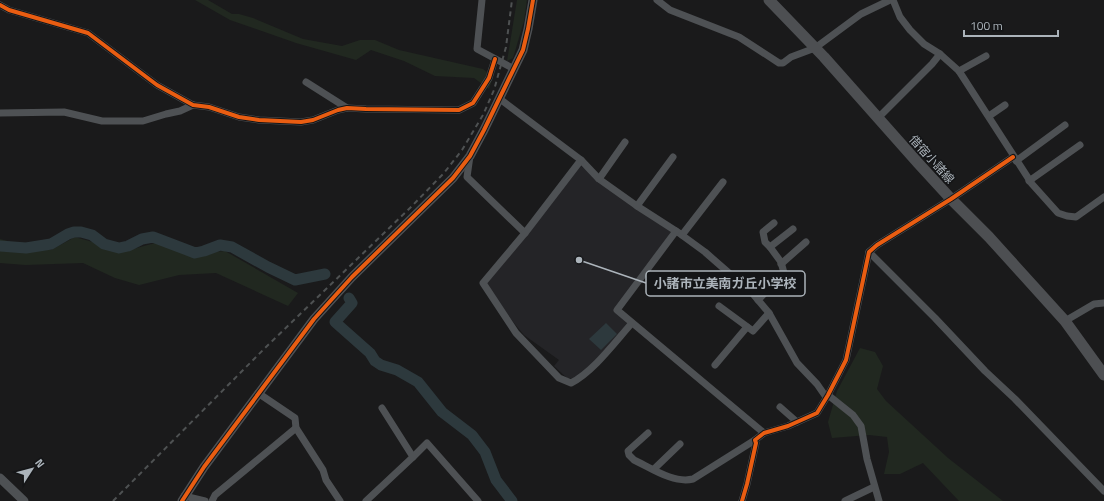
<svg xmlns="http://www.w3.org/2000/svg" width="1104" height="501" viewBox="0 0 1104 501" font-family="'Titillium Web','Noto Sans JP',sans-serif">
  <rect width="100%" height="100%" fill="#1a1a1b"/>
  <!-- built -->
  <path fill="#242427" d="M581,166L615,193L651,219L671,231L670,237L615,310L631,324L576,379L567,378L554,366L559,360L524,335L514,323L486,284Z"/>
  <!-- green -->
  <g fill="#212820">
    <path d="M195,0H208L232,14H239L253,18L303,39L342,46L360,40H375L399,50L483,69L493,77L489,89L474,78L435,76L404,61L371,50L356,60L296,43L230,20Z"/>
    <path d="M517,0H527L524,21L513,58L507,61Z"/>
    <path d="M75,237L100,244L129,250L159,242L186,249L213,252L225,251L298,293L288,306L216,273L179,275L139,285L115,278L83,263L26,265L0,263V239L41,250H51Z"/>
    <path d="M860,348L875,352L883,366L877,389L886,401L948,458L1003,501H959L923,463L900,474H884L889,452L887,437L869,435L832,438L828,422L837,391Z"/>
  </g>
  <!-- water -->
  <path fill="#2d393d" d="M606,323L617,334L601,350L589,339Z"/>
  <g fill="none" stroke-linecap="round" stroke-linejoin="round">
    <!-- river -->
    <g stroke="#2d393d" stroke-width="11">
      <path d="M0,246L26,248L51,244L68,234L74,232H81L92,235L104,244L119,248L128,246L142,239L153,237L195,253L204,251L220,245L232,247L268,267L295,280L325,274"/>
      <path d="M349,298L352,303L335,322L370,353L375,361L381,365L397,370L418,382L442,412L472,435L485,452L496,480L512,501"/>
    </g>
    <!-- minor -->
    <g stroke="#4e5154" stroke-width="7">
      <path d="M482,0L477,49L514,69"/>
      <path d="M657,0L670,10L739,37L779,63H783L791,57L815,48L861,14L890,0"/>
      <path d="M893,0L900,17L910,30L924,44L940,54L959,71L1032,184L1058,213L1067,216L1076,217L1104,197"/>
      <path d="M0,5L9,10L88,33L157,85L193,105L209,107L239,117L259,120L301,122L313,120L338,110L347,108L366,109L459,110L473,103L489,78L495,59"/>
      <path d="M959,71L986,56"/>
      <path d="M306,82L347,108"/>
      <path d="M500,99L581,160L599,179L637,206L679,233L705,252L753,294L769,313L797,363L817,384L826,397"/>
      <path d="M0,113L64,112L102,121H143L166,114L180,111L193,105"/>
      <path d="M989,116L1005,105"/>
      <path d="M878,118L932,64L940,54"/>
      <path d="M470,156L467,177L525,233L581,160"/>
      <path d="M1016,161L1065,125"/>
      <path d="M599,179L625,142"/>
      <path d="M1029,181L1080,145"/>
      <path d="M637,206L673,157"/>
      <path d="M676,231L617,310L764,433"/>
      <path d="M525,233L483,283L516,333L559,378L571,383C593,372 615,342 632,323"/>
      <path d="M682,235L723,182"/>
      <path d="M770,247L765,242L763,232L774,223"/>
      <path d="M869,252L935,318L985,371L1015,399L1104,491"/>
      <path d="M781,264L806,242"/>
      <path d="M758,300L784,273L781,262L770,247L793,229"/>
      <path d="M719,306L753,331L769,313"/>
      <path d="M1065,321L1094,304L1104,303"/>
      <path d="M715,365L747,327"/>
      <path d="M258,393L295,418L296,428L323,470L326,480L340,501"/>
      <path d="M828,395L853,415L861,426L867,459L879,501"/>
      <path d="M780,407L797,422"/>
      <path d="M648,433L628,451L629,455L634,460C651,468 674,484 693,479L755,440"/>
      <path d="M413,457L427,443L478,501"/>
      <path d="M654,469L680,444"/>
      <path d="M184,496L205,501"/>
      <path d="M212,501L215,495L296,428"/>
      <path d="M366,501L413,457L382,408"/>
      <path d="M742,501L747,484L756,443L755,440L764,433L788,426L817,413L828,395L846,360L869,252L877,245L951,199L1013,157"/>
      <path d="M845,501L874,487"/>
    </g>
    <!-- tertiary -->
    <g stroke="#4e5154" stroke-width="9">
      <path d="M0,478L24,501"/>
      <path d="M182,501L204,467L314,319L352,277L453,178L470,156L484,130L523,50L528,29L533,0"/>
    </g>
    <!-- secondary -->
    <path stroke="#4d4f52" stroke-width="11" d="M769,0L824,57L918,163L951,199L989,237L1065,321L1104,375"/>
    <!-- rail -->
    <path stroke="#4e5152" stroke-width="2" stroke-dasharray="5 4" stroke-linecap="butt" d="M113,501L264,349L412,206L444,173L462,150L483,115L494,90L506,47L512,0"/>
    <!-- cycleway casing -->
    <g stroke="#141517" stroke-width="6">
      <g id="cycleway">
        <path d="M0,5L9,10L88,33L157,85L193,105L209,107L239,117L259,120L301,122L313,120L338,110L347,108L366,109L459,110L473,103L489,78L495,59"/>
        <path d="M182,501L204,467L314,319L352,277L453,178L470,156L484,130L523,50L528,29L533,0"/>
        <path d="M742,501L747,484L756,443L755,440L764,433L788,426L817,413L828,395L846,360L869,252L877,245L951,199L1013,157"/>
      </g>
    </g>
    <!-- cycleway -->
    <use href="#cycleway" stroke="#e95d12" stroke-width="4"/>
  </g>
  <g text-anchor="middle" dominant-baseline="central" stroke-width="3" stroke-linejoin="round" paint-order="stroke">
    <!-- street labels -->
    <g font-size="12" fill="#acb4bb" stroke="#141517">
      <text transform="translate(932 159) rotate(48)">借宿小諸線</text>
    </g>
  </g>
  <!-- callouts -->
  <path fill="none" stroke="#acb4bb" stroke-width="1.5" d="M579 260L646 283"/>
  <circle fill="#acb4bb" stroke="#141517" stroke-width="1.5" cx="579" cy="260" r="4"/>
  <rect fill="#141517" stroke="#acb4bb" stroke-width="1.5" x="646" y="271" width="159" height="25" rx="4"/>
  <g font-size="13" text-anchor="middle" font-weight="bold" fill="#acb4bb">
    <text x="725" y="288">小諸市立美南ガ丘小学校</text>
  </g>
  <!-- north arrow -->
  <g transform="translate(32 469) rotate(54)" stroke="#141517" stroke-width="3" paint-order="stroke">
  <path d="M0-3L7 15L0 10L-7 15Z" fill="#acb4bb"/>
  <text y="-6" font-size="11" font-weight="bold" text-anchor="middle" fill="#acb4bb">N</text>
  </g>
  <!-- scale -->
  <path d="M964 30v6h94v-6" fill="none" stroke="#acb4bb" stroke-width="2"/>
  <text x="970" y="30" font-size="12" fill="#acb4bb" stroke="#141517" stroke-width="3" paint-order="stroke">100 m</text>
</svg>
